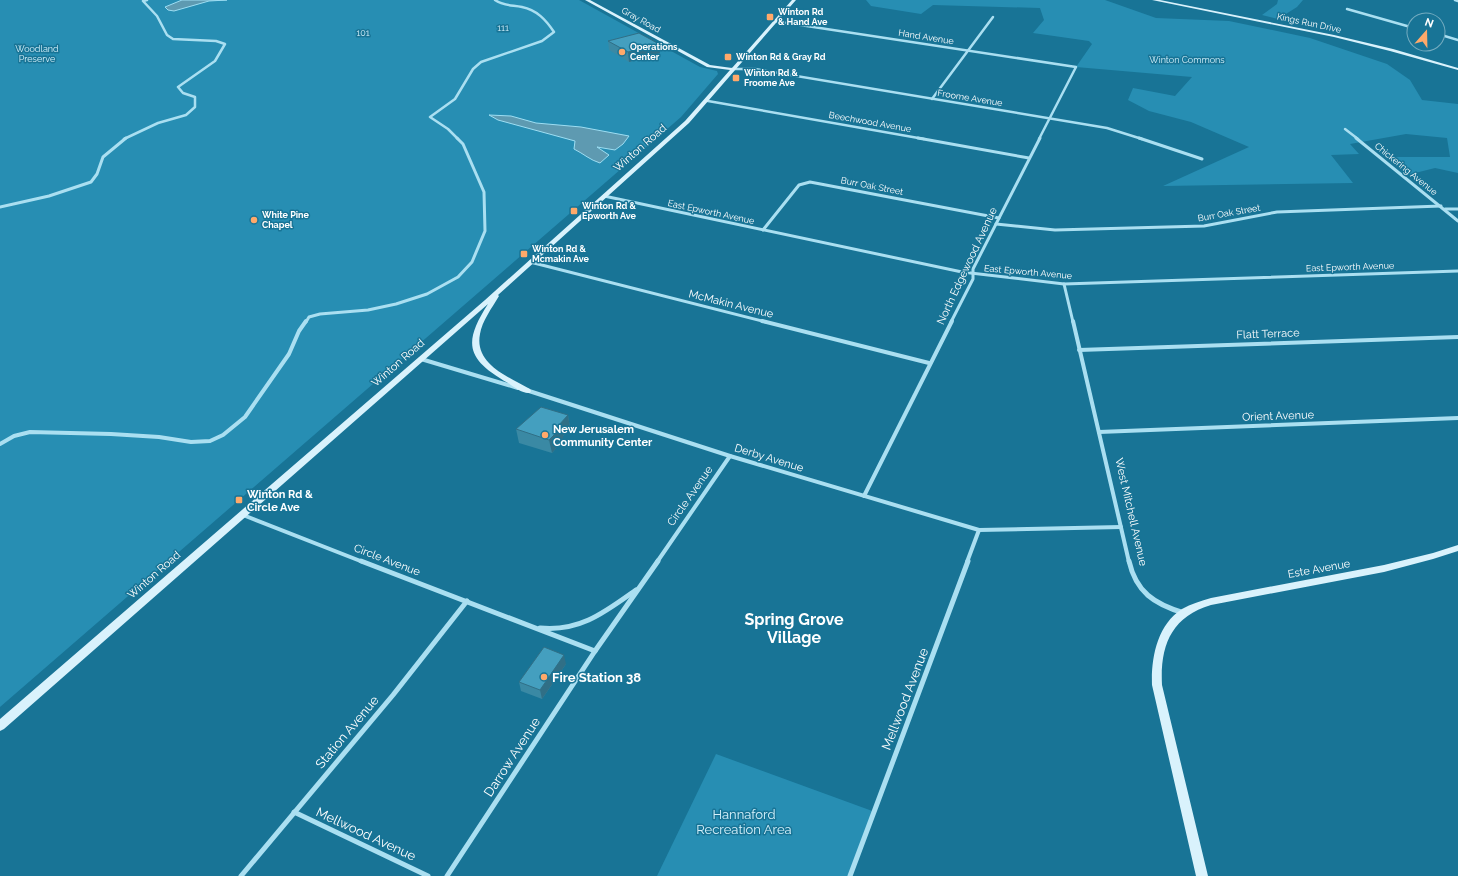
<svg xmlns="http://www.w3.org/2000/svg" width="1458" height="876" viewBox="0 0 1458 876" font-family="Raleway,sans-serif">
  <rect width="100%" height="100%" fill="#187496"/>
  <!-- green -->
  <g fill="#278eb3">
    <path d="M0,0H579L700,67L717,71L718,74L681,117L0,707Z"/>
    <path d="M866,0H1105L1156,18L1229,21L1310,38L1387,64L1410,80L1422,100L1458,104V173L1435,168L1407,175L1393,157H1450L1447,138L1406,134L1350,144L1359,154L1331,155L1353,183L1163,186L1249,147L1191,122L1149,111L1128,100L1133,88L1175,96L1192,77L1076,67L1092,44L1089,41L1033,33L1044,20L1040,8L933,5L921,14L871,6Z"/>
    <path d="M1278,0H1303L1297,7L1278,19L1262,15L1277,4Z"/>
    <path d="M716,754L875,812L850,876H657Z"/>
  </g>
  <!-- water -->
  <g fill="#5e9ab1" stroke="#9ddef3">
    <path d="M182,0H227L209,1L174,11L168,10L165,7Z"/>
    <path d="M489,115L511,116L536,123L581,127L629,136L623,144L615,150L597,147L609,155L600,163C590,160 584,154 574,149L575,141L498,120Z"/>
  </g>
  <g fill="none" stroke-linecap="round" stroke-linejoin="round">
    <!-- street-far3 -->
    <g stroke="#aadff1" stroke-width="2.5">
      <path d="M1455,0L1458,1"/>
      <path d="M1347,9L1414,28"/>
      <path d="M774,21L1076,67L1039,139"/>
      <path d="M1438,34L1458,40"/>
      <path d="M732,69H755L1107,128L1142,139"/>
      <path d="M932,99L993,17"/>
      <path d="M708,101L924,139"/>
      <path d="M1345,129L1358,139"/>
      <path d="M124,139L158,123L186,115L195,107V97L183,93L178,87L215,61L225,44L216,41L173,39L167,35L157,16L143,1L147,0"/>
      <path d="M458,139L448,129L430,117L455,99L473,69L481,62L542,41L554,32C546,20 537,10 522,7C512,5 503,6 495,0"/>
    </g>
    <!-- street-far2 -->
    <g stroke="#aadff1" stroke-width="3">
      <path d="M918,138L1029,158"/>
      <path d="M1139,138L1202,159"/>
      <path d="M1356,138L1458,221"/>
      <path d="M604,196L962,272L1064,284L1458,271"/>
      <path d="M0,207L49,196L91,182L97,174L103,157L126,138"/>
      <path d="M1445,209H1458"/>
      <path d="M996,224L1055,230L1204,226L1277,212L1441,206"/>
      <path d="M763,230L799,185L810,182L999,218"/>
      <path d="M530,262L766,322"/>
      <path d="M1064,284L1073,322"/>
      <path d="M306,322L309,317L320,314L368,310L396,304L427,294L458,277L472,262L485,231L484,192L463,144L457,138"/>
      <path d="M951,322L973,279V269L1040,138"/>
    </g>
    <!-- street-far1 -->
    <g stroke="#aadff1" stroke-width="4">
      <path d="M762,321L929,363"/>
      <path d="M1073,321L1129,562"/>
      <path d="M1079,350L1458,337"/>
      <path d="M421,359L518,388"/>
      <path d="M526,390L730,456L979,530L1121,527"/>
      <path d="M1099,432L1458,418"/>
      <path d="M0,444L14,436L30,432L111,434L159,437L191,442L210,441L223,435L245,417L289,354L299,331L306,321"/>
      <path d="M864,496L952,321"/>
      <path d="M243,515L363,562"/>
      <path d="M657,562L730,456"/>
      <path d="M967,562L979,530"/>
    </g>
    <!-- street -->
    <g stroke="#aadff1" stroke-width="5">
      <path d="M361,561L595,651"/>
      <path d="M1129,561C1136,592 1154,604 1184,613"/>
      <path d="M540,628C580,632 605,612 636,590"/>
      <path d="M294,812L428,876"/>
      <path d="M241,876L393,695L467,601"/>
      <path d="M447,876L595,651L658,561"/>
      <path d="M850,876L968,561"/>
    </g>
    <!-- secondary -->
    <g fill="#d9f2fc" fill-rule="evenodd">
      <path d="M585,0H590L710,65L732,68L792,0H796L689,123L498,295L499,296C492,308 482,321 480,334C474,364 509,377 530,389L531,391L530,393C523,394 514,387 508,383C466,359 463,343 488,304L4,729L0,731V719L485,300L685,121L730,70L707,67Z"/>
      <path d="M1152,0H1160L1334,35L1393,49L1458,68V70L1390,51L1334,37Z"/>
      <path d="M1458,545V551L1433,559L1384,572L1211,605C1171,617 1160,646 1162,685L1208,876H1196L1152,685C1151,658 1157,625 1182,609C1191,604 1201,601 1211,598L1384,565L1433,553Z"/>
    </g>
  </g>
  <!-- wall -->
  <g fill="#3a89a4">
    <path d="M608,41L660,53L629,62L609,50Z"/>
    <path d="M568,415L570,428L563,436V440L552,453L519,443L516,429Z"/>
    <path d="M566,664L542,699L521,691L519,682Z"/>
  </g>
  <!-- shaded-wall -->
  <g fill="#306f86">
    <path d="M659,44L660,53L629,62L628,52Z"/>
    <path d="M568,415L570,428L563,436V440L552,453L549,440L558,426Z"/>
    <path d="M564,655L566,664L542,699L540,690Z"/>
  </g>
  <!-- building -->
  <g fill="#449fbf" stroke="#306f86">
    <path d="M639,33L659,44L628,52L608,41Z"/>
    <path d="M541,407L568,415L558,426L562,427L549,440L516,429Z"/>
    <path d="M544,647L564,655L540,690L519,682Z"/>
  </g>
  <!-- markers -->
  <g fill="#ffa96a" stroke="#187496" stroke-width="1.5">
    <rect x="766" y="13" width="8" height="8" rx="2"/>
    <circle cx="622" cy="52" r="4"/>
    <rect x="724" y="53" width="8" height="8" rx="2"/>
    <rect x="732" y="74" width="8" height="8" rx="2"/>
    <rect x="570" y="207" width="8" height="8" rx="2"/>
    <circle cx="254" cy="220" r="4"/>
    <rect x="520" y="250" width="8" height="8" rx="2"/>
    <circle cx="545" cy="435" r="4"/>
    <rect x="235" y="496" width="8" height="8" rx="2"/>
    <circle cx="544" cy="677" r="4"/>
  </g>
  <g text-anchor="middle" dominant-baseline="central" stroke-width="3" stroke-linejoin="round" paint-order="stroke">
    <!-- far-poi labels -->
    <g font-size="9" font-weight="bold" fill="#fff" stroke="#187496" text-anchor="start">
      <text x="778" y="12">Winton Rd<tspan x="778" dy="10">&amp; Hand Ave</tspan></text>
      <text x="630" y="47">Operations<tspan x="630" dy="10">Center</tspan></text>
      <text x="736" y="57">Winton Rd &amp; Gray Rd</text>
      <text x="744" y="73">Winton Rd &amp;<tspan x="744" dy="10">Froome Ave</tspan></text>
      <text x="582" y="206">Winton Rd &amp;<tspan x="582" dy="10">Epworth Ave</tspan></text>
      <text x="262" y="215">White Pine<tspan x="262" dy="10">Chapel</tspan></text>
      <text x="532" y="249">Winton Rd &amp;<tspan x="532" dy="10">Mcmakin Ave</tspan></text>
    </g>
    <!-- far-street labels -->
    <g font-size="9" fill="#fff" stroke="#187496">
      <text transform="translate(641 20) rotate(29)">Gray Road</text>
      <text transform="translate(1309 23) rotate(12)">Kings Run Drive</text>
      <text transform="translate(926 37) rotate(9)">Hand Avenue</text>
      <text transform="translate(970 98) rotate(9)">Froome Avenue</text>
      <text transform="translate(870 122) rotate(10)">Beechwood Avenue</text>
      <text transform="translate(1406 169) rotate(39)">Chickering Avenue</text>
      <text transform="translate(872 186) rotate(11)">Burr Oak Street</text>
      <text transform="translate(711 212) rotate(12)">East Epworth Avenue</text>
      <text transform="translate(1229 213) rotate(-10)">Burr Oak Street</text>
      <text transform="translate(1350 267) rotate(-2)">East Epworth Avenue</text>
      <text transform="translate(1028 272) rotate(5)">East Epworth Avenue</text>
    </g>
    <!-- far-park labels -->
    <g font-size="9" fill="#d6f2fc" stroke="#187496">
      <text x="503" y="28">111</text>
      <text x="363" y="33">101</text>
      <text x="37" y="49">Woodland<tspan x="37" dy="10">Preserve</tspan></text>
      <text x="1187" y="60">Winton Commons</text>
    </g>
    <!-- street labels -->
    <g font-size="11" fill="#fff" stroke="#187496">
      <text transform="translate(640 148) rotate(-41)">Winton Road</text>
      <text transform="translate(967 266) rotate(-65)">North Edgewood Avenue</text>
      <text transform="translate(731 304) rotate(14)">McMakin Avenue</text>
      <text transform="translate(1268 334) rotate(-2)">Flatt Terrace</text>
      <text transform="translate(398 363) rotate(-41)">Winton Road</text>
      <text transform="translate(1278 416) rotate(-2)">Orient Avenue</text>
      <text transform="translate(769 458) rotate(17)">Derby Avenue</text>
      <text transform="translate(690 496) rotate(-55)">Circle Avenue</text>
      <text transform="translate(1131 512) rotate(77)">West Mitchell Avenue</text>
      <text transform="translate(387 560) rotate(21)">Circle Avenue</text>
      <text transform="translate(1319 569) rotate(-10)">Este Avenue</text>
      <text transform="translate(154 575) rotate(-41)">Winton Road</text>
    </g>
    <!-- poi labels -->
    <g font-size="11" font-weight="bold" fill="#fff" stroke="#187496" text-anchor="start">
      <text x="553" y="429">New Jerusalem<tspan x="553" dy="13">Community Center</tspan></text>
      <text x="247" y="494">Winton Rd &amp;<tspan x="247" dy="13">Circle Ave</tspan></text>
    </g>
    <!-- near-poi labels -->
    <g font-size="13" font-weight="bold" fill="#fff" stroke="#187496" text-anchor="start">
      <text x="552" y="677">Fire Station 38</text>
    </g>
    <!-- near-street labels -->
    <g font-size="13" fill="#fff" stroke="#187496">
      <text transform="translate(905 699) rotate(-69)">Mellwood Avenue</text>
      <text transform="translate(347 732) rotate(-50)">Station Avenue</text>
      <text transform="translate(512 757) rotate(-57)">Darrow Avenue</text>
      <text transform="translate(366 834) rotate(25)">Mellwood Avenue</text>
    </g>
    <!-- near-park labels -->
    <g font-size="13" fill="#d6f2fc" stroke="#187496">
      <text x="744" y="814">Hannaford<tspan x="744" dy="15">Recreation Area</tspan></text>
    </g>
    <!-- near-quarter labels -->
    <g font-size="16" font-weight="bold" fill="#fff" stroke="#187496">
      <text x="794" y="619">Spring Grove<tspan x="794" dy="18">Village</tspan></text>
    </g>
  </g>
  <!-- north arrow -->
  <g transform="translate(1426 32) rotate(20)"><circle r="19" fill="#187496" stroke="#74acc0"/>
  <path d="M0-3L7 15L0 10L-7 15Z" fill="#ffa96a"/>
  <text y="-6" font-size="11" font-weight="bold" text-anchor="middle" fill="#ffffff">N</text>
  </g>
</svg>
